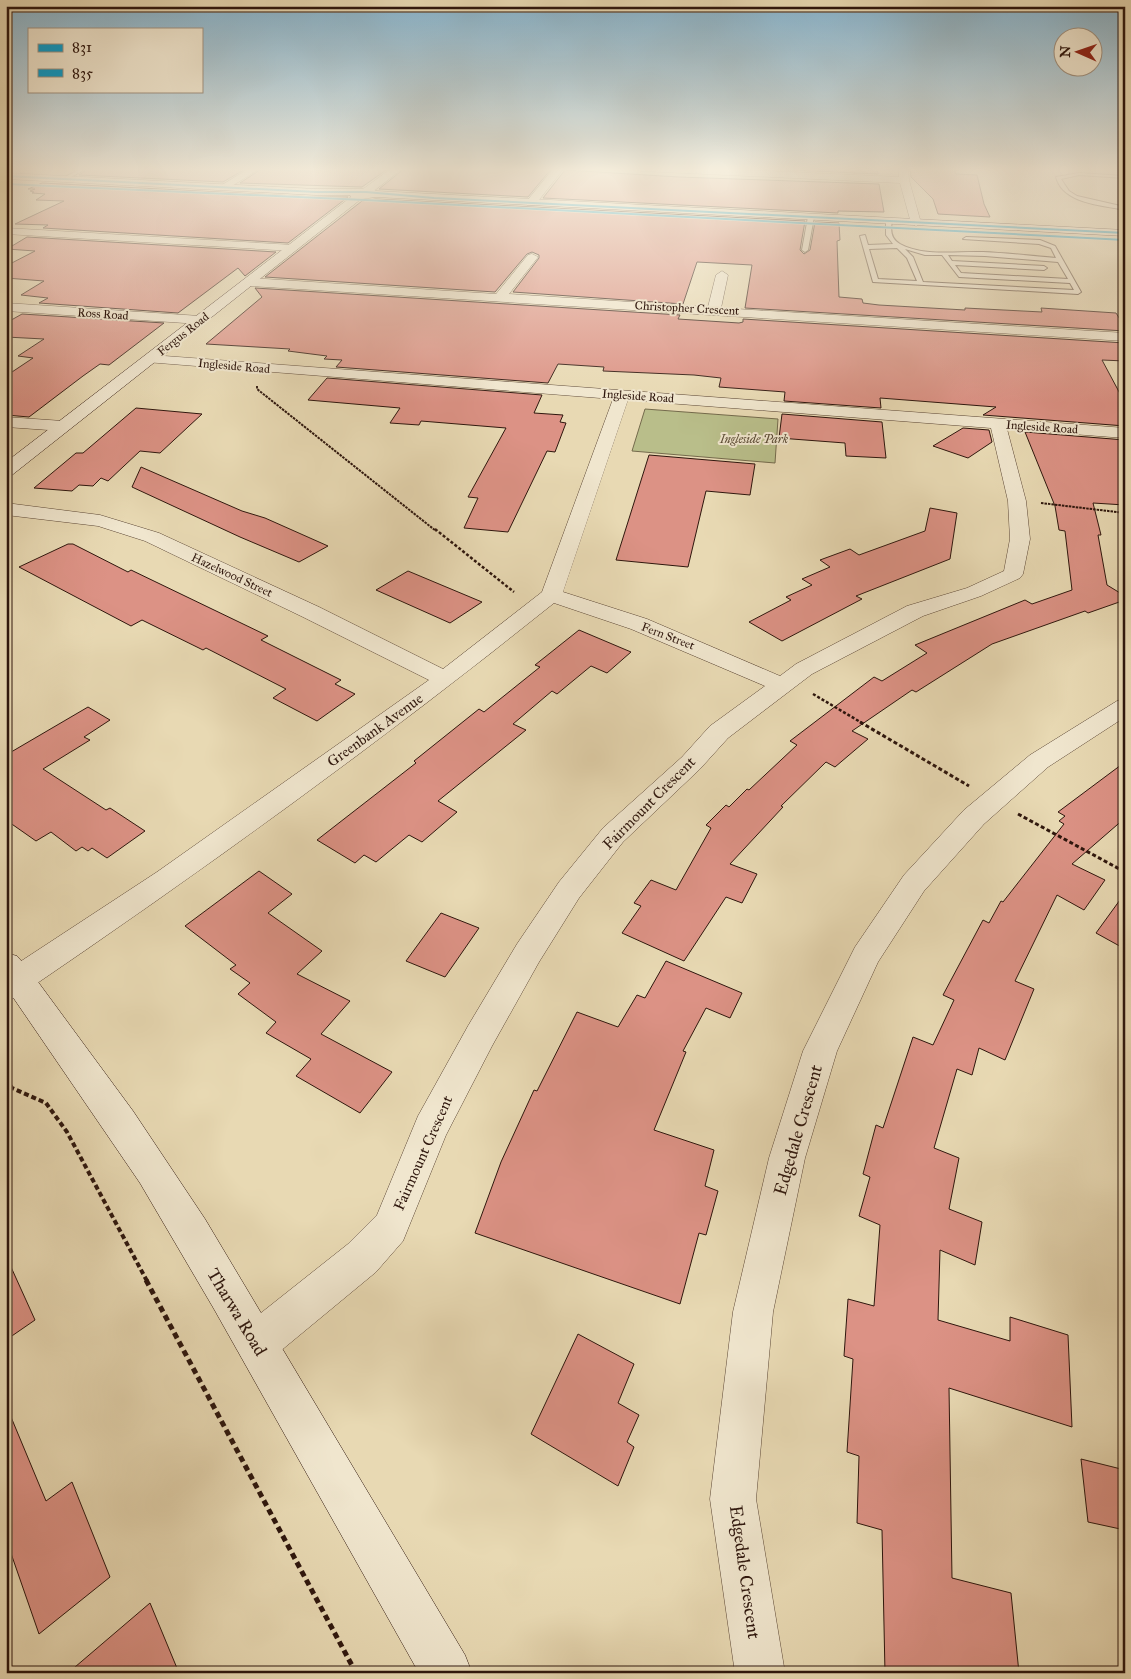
<svg xmlns="http://www.w3.org/2000/svg" width="1131" height="1679" viewBox="0 0 1131 1679" font-family="'IM FELL Great Primer',serif">
  <rect width="100%" height="100%" fill="#e8d9b3"/>
  <filter id="stains"><feTurbulence type="fractalNoise" baseFrequency=".004" numOctaves="4"/><feColorMatrix values="0 0 0 0 .2 0 0 0 0 .09 0 0 0 0 .02 0 0 0 .5 -.17"/></filter>
  <radialGradient id="worn" r=".72"><stop offset=".6" stop-color="#630" stop-opacity="0"/><stop offset="1" stop-color="#630" stop-opacity=".3"/></radialGradient>
  <!-- green -->
  <path fill="#b9be8a" stroke="#746a4c" d="M645,409L778,419L775,463L632,451Z"/>
  <!-- building -->
  <g fill="#dc9285" stroke="#2e160d">
    <path d="M90,168H247L223,182L79,175Z"/>
    <path d="M263,168H389L362,187L240,183Z"/>
    <path d="M405,168L507,170L509,168L551,169L528,197L379,189Z"/>
    <path d="M751,168H876L878,174Z"/>
    <path d="M910,168H954L956,174L977,175L984,204L990,217L938,214L933,199L911,177Z"/>
    <path d="M565,170L679,177L879,184L884,212L838,211V213L543,198Z"/>
    <path d="M42,183L316,197H348L288,243L43,228L48,225L15,224L64,201L36,200L45,194L32,193L34,192L30,191L35,189H28Z"/>
    <path d="M376,199L805,221L800,250L804,254L810,250L815,222L839,223L840,240L837,241L839,297L862,299L863,303L879,305L965,310V308L1042,312L1041,308L1116,313L1125,327V331L745,308L752,265L697,262L683,304L513,292L539,258V255L532,252L527,254L495,292L265,277L362,201Z"/>
    <path d="M27,237L276,252L245,276L238,268L178,313L39,303L48,298L21,295L44,281L6,278V266L35,251L7,249Z"/>
    <path d="M255,288L680,315L678,319L739,323L743,322V319L1125,343V361L1102,360L1125,403V426L983,415L996,407L880,398L881,408L784,401L785,392L719,387L721,378L694,375L603,371L604,367L558,364L548,383L336,367L342,360L324,359L327,356L288,351L290,349L206,344L262,297Z"/>
    <path d="M22,314L164,323L109,365L100,364L83,376L29,417L6,415V376L33,358L18,356L44,339L6,337V323Z"/>
    <path d="M327,378L542,395L534,413L563,415L560,422L566,423L555,452L547,451L508,532L464,528L478,498L468,497L506,428L421,421L419,425L390,423L400,408L308,400Z"/>
    <path d="M136,408L202,414L160,453L140,451L108,481L101,478L93,486L79,485L72,491L34,488L76,453H83Z"/>
    <path d="M782,414L882,422L886,458L846,456L845,443L779,438Z"/>
    <path d="M963,428L989,430L992,442L968,458L933,446Z"/>
    <path d="M1025,432L1125,440V505L1093,503L1101,535H1098L1107,585L1125,596V600L1088,613L1085,611L992,644L916,692L912,690L852,731L868,739L835,767L826,762L781,806L783,807L730,864L757,874L742,903L726,897L684,961L622,933L641,906L634,903L651,880L676,890L711,828L706,825L726,805L729,807L747,789L749,790L797,745L790,741L874,677L882,681L927,653L915,645L1025,600L1032,604L1072,590L1065,531L1059,530L1055,506Z"/>
    <path d="M649,455L755,464L750,495L706,491L688,567L616,560Z"/>
    <path d="M141,467L242,511L265,518L328,546L299,562L240,537L132,487Z"/>
    <path d="M930,508L957,513L950,559L856,596L862,599L782,641L749,622L791,600L786,597L812,585L802,579L830,567L820,560L850,549L859,555L925,531Z"/>
    <path d="M68,544H73L128,572L131,570L268,636L261,640L341,680L335,684L355,694L317,721L273,698L286,689L206,648L203,650L142,620L131,626L19,567Z"/>
    <path d="M408,571L482,602L450,623L376,590Z"/>
    <path d="M579,630L631,652L607,673L591,666L557,694L552,691L513,724L526,730L438,801L457,812L422,842L409,835L376,862L364,855L355,863L317,840L416,763L414,761L479,709L484,712L540,667L535,665Z"/>
    <path d="M88,707L110,720L84,737L90,740L43,769L106,810L110,808L145,831L107,858L92,848L88,851L82,847L76,851L51,832L36,841L6,820V755Z"/>
    <path d="M1125,762V818L1072,864L1105,880L1084,910L1057,895L1015,981L1034,989L1005,1060L979,1048L972,1075L957,1069L934,1148L959,1158L949,1209L982,1222L975,1265L940,1250L938,1320L1010,1341V1317L1068,1335L1072,1427L949,1388L952,1578L1011,1593L1019,1673H885L882,1530L857,1523L859,1456L847,1452L853,1359L844,1356L848,1299L874,1306L880,1225L859,1216L870,1177L863,1174L876,1125L883,1128L913,1037L933,1045L954,1000L943,995L983,920L989,923L1001,901L1003,902L1064,824L1059,821L1065,816L1058,812Z"/>
    <path d="M259,871L292,894L268,913L322,951L297,974L350,1001L321,1034L392,1072L360,1113L296,1076L311,1059L266,1033L276,1022L238,994L250,983L230,969L236,965L185,926Z"/>
    <path d="M1125,893V949L1096,933Z"/>
    <path d="M441,913L479,928L445,977L406,961Z"/>
    <path d="M666,961L742,993L730,1018L706,1008L683,1051L686,1052L654,1130L714,1150L705,1186L718,1191L706,1235L699,1233L680,1304L475,1233L501,1162L534,1090L537,1091L577,1012L618,1027L637,995L645,998Z"/>
    <path d="M6,1256L35,1320L6,1340Z"/>
    <path d="M578,1334L634,1364L618,1403L639,1415L627,1442L634,1447L618,1486L531,1434Z"/>
    <path d="M6,1405L46,1501L72,1482L110,1577L39,1634L6,1539Z"/>
    <path d="M1081,1459L1125,1470V1530L1088,1522Z"/>
    <path d="M150,1603L179,1673H68L116,1632Z"/>
  </g>
  <g fill="none" stroke-linecap="round" stroke-linejoin="round">
    <!-- lane casing -->
    <g stroke="#5c4736" stroke-width="2">
      <g id="lane">
        <path d="M83,168H88L65,180L61,179Z"/>
        <path d="M1079,173L1125,176V178L1079,175L1061,179L1069,191L1077,196L1125,207V210C1102,205 1063,204 1056,177Z"/>
        <path d="M811,215L814,217L808,250L805,252L802,250L808,217Z"/>
        <path d="M889,219L892,221C890,231 891,239 900,244C924,257 957,251 983,252C1008,253 1032,256 1056,258L1051,248L1039,244L963,239L966,237L1040,240L1055,246L1081,292L1078,294L873,282L860,236L865,235L868,245L893,244L886,235V221ZM897,248L907,258L917,281L878,279L869,249ZM905,249L925,255H942L959,277L1070,283L1074,290L923,282L913,257ZM948,255L985,256L1058,262L1068,279L961,273L955,265L1044,270L1047,268L1044,266L952,261Z"/>
      </g>
    </g>
    <!-- street casing -->
    <g stroke="#5c4736" stroke-width="1">
      <g id="street">
        <path d="M250,168H261L227,189H221L219,187Z"/>
        <path d="M554,168H564L535,205H527V201Z"/>
        <path d="M636,168H700L899,177L898,168H908L909,180L921,223L916,226L911,223L900,183L641,171Z"/>
        <path d="M6,228L293,245L299,248L293,251L6,234Z"/>
        <path d="M532,254L538,257L509,294L708,307L716,275L722,271L728,275L721,308L1125,333V341L250,286L244,282L250,278L496,294L528,255Z"/>
        <path d="M6,303L200,316L207,320L200,324L6,311Z"/>
        <path d="M151,355L1125,428V438L1007,429L1026,501L1030,539L1023,574L1020,578L981,596L923,616L812,674L728,738L700,769L623,842L579,898L539,962L492,1046L446,1135L403,1241L376,1272L272,1358L257,1364L242,1358L236,1343L242,1328L348,1244L377,1215L418,1116L468,1026L517,944L559,882L603,828L682,757L710,726L765,686L631,629L554,603C381,742 201,872 17,997L6,1001V971L157,872L429,680L303,617L145,541L98,526L6,515V503L100,515L159,533L319,607L443,669L542,592L613,399L146,362L144,359L146,356ZM628,400L991,428L1008,501L1010,539L1004,571L967,588L907,606L796,664L780,676L647,619L563,592Z"/>
        <path d="M6,417L63,421L69,423L71,426L69,429L63,431L6,427Z"/>
        <path d="M1125,699V717L1048,767L984,824L924,891L878,962L837,1051L805,1158L773,1312L756,1499L785,1673H735L710,1499L733,1312L769,1158L803,1051L855,947L904,875L964,810L1030,755L1117,701Z"/>
      </g>
    </g>
    <!-- secondary casing -->
    <g stroke="#2e160d" stroke-width="1">
      <g id="secondary">
        <path d="M392,168H403L375,190L376,191L1125,230V236L376,197L361,199L12,475L6,476V462L351,197L350,195H316L6,179V173L316,189H363Z"/>
        <path d="M6,953L17,956L30,971L133,1111L205,1219L465,1655L472,1673H419L214,1309L140,1183L6,987Z"/>
      </g>
    </g>
    <!-- path-far4 -->
    <g stroke="#2e160d" stroke-width="2" stroke-dasharray="2.5 1" stroke-linecap="butt">
      <path d="M257,386V389L436,531"/>
      <path d="M1041,503L1125,513"/>
    </g>
    <!-- path-far3 -->
    <g stroke="#2e160d" stroke-width="2.5" stroke-dasharray="3 2" stroke-linecap="butt">
      <path d="M435,529L514,592"/>
      <path d="M813,694L862,723"/>
    </g>
    <!-- path-far2 -->
    <g stroke="#2e160d" stroke-width="3" stroke-dasharray="4 2.5" stroke-linecap="butt">
      <path d="M860,722L969,786"/>
      <path d="M1018,814L1125,872"/>
    </g>
    <!-- path-far1 -->
    <path stroke="#2e160d" stroke-width="4" stroke-dasharray="5 3" stroke-linecap="butt" d="M6,1079L12,1088L46,1103L67,1132L147,1281"/>
    <!-- path -->
    <path stroke="#2e160d" stroke-width="5" stroke-dasharray="6 4" stroke-linecap="butt" d="M146,1280L356,1673"/>
    <!-- lane -->
    <use href="#lane" fill="#f0e6ce" fill-rule="evenodd"/>
    <!-- street -->
    <use href="#street" fill="#f0e6ce" fill-rule="evenodd"/>
    <!-- secondary -->
    <use href="#secondary" fill="#f0e6ce" fill-rule="evenodd"/>
    <!-- bus-1 casing -->
    <g stroke="#f0e6ce" stroke-width="3">
      <path id="bus-1" d="M6,176L316,192H366L434,198L1125,233"/>
    </g>
    <!-- bus-2 casing -->
    <g stroke="#f0e6ce" stroke-width="3">
      <path id="bus-2" d="M6,184L365,200L1125,240"/>
    </g>
    <!-- bus-1 -->
    <use href="#bus-1" stroke="#079dcd" stroke-width="2"/>
    <!-- bus-2 -->
    <use href="#bus-2" stroke="#079dcd" stroke-width="2"/>
  </g>
  <!-- sky -->
  <linearGradient id="sky" x2="0" y2="1"><stop stop-color="#87b6d1"/><stop offset="0.42" stop-color="#f5eedd"/><stop offset="1" stop-color="#f5eedd" stop-opacity="0"/></linearGradient>
  <rect width="1131" height="403" fill="url(#sky)"/>
  <g text-anchor="middle" dominant-baseline="central" stroke-width="4" stroke-linejoin="round" paint-order="stroke">
    <!-- far-street labels -->
    <g font-size="12" fill="#2e160d" stroke="#f0e6ce">
      <text transform="translate(687 308) rotate(3)">Christopher Crescent</text>
      <text transform="translate(103 314) rotate(4)">Ross Road</text>
      <text transform="translate(183 334) rotate(-38)">Fergus Road</text>
      <text transform="translate(234 366) rotate(5)">Ingleside Road</text>
      <text transform="translate(638 396) rotate(4)">Ingleside Road</text>
      <text transform="translate(1042 427) rotate(4)">Ingleside Road</text>
      <text transform="translate(232 575) rotate(25)">Hazelwood Street</text>
      <text transform="translate(668 636) rotate(21)">Fern Street</text>
    </g>
    <!-- far-park labels -->
    <g font-size="12" font-style="italic" fill="#584832" stroke="#f0e6ce">
      <text x="754" y="439">Ingleside Park</text>
    </g>
    <!-- street labels -->
    <g font-size="15" fill="#2e160d" stroke="#f0e6ce">
      <text transform="translate(375 730) rotate(-36)">Greenbank Avenue</text>
      <text transform="translate(649 803) rotate(-45)">Fairmount Crescent</text>
      <text transform="translate(423 1153) rotate(-66)">Fairmount Crescent</text>
    </g>
    <!-- near-street labels -->
    <g font-size="18" fill="#2e160d" stroke="#f0e6ce">
      <text transform="translate(798 1130) rotate(-74)">Edgedale Crescent</text>
      <text transform="translate(237 1312) rotate(59)">Tharwa Road</text>
      <text transform="translate(745 1572) rotate(82)">Edgedale Crescent</text>
    </g>
  </g>
  <!-- margin -->
  <rect width="1131" height="1679" fill="none" stroke="#e8d9b3" stroke-width="25"/>
  <rect x="8" y="8" width="1116" height="1664" fill="none" stroke="#2e160d" stroke-width="2.5"/>
  <rect x="12" y="12" width="1106" height="1654" fill="none" stroke="#2e160d"/>
  <!-- legend -->
  <rect x="28" y="28" width="175" height="65" fill="#f0e6ce" stroke="#a29381"/>
  <rect x="38" y="44" width="25" height="8" fill="#079dcd" stroke="#a29381"/>
  <text x="72" y="52" font-size="15" fill="#2e160d">831</text>
  <rect x="38" y="69" width="25" height="8" fill="#079dcd" stroke="#a29381"/>
  <text x="72" y="78" font-size="15" fill="#2e160d">835</text>
  <!-- north arrow -->
  <g transform="translate(1078 52) rotate(272)"><circle r="24" fill="#f0e6ce" stroke="#a29381"/>
  <path d="M0-4L9 19L0 12L-9 19Z" fill="#8f2418"/>
  <text y="-8" font-size="14" font-weight="bold" text-anchor="middle" fill="#2e160d">N</text>
  </g>
  <rect width="100%" height="100%" filter="url(#stains)"/>
  <rect width="100%" height="100%" fill="url(#worn)"/>
</svg>
